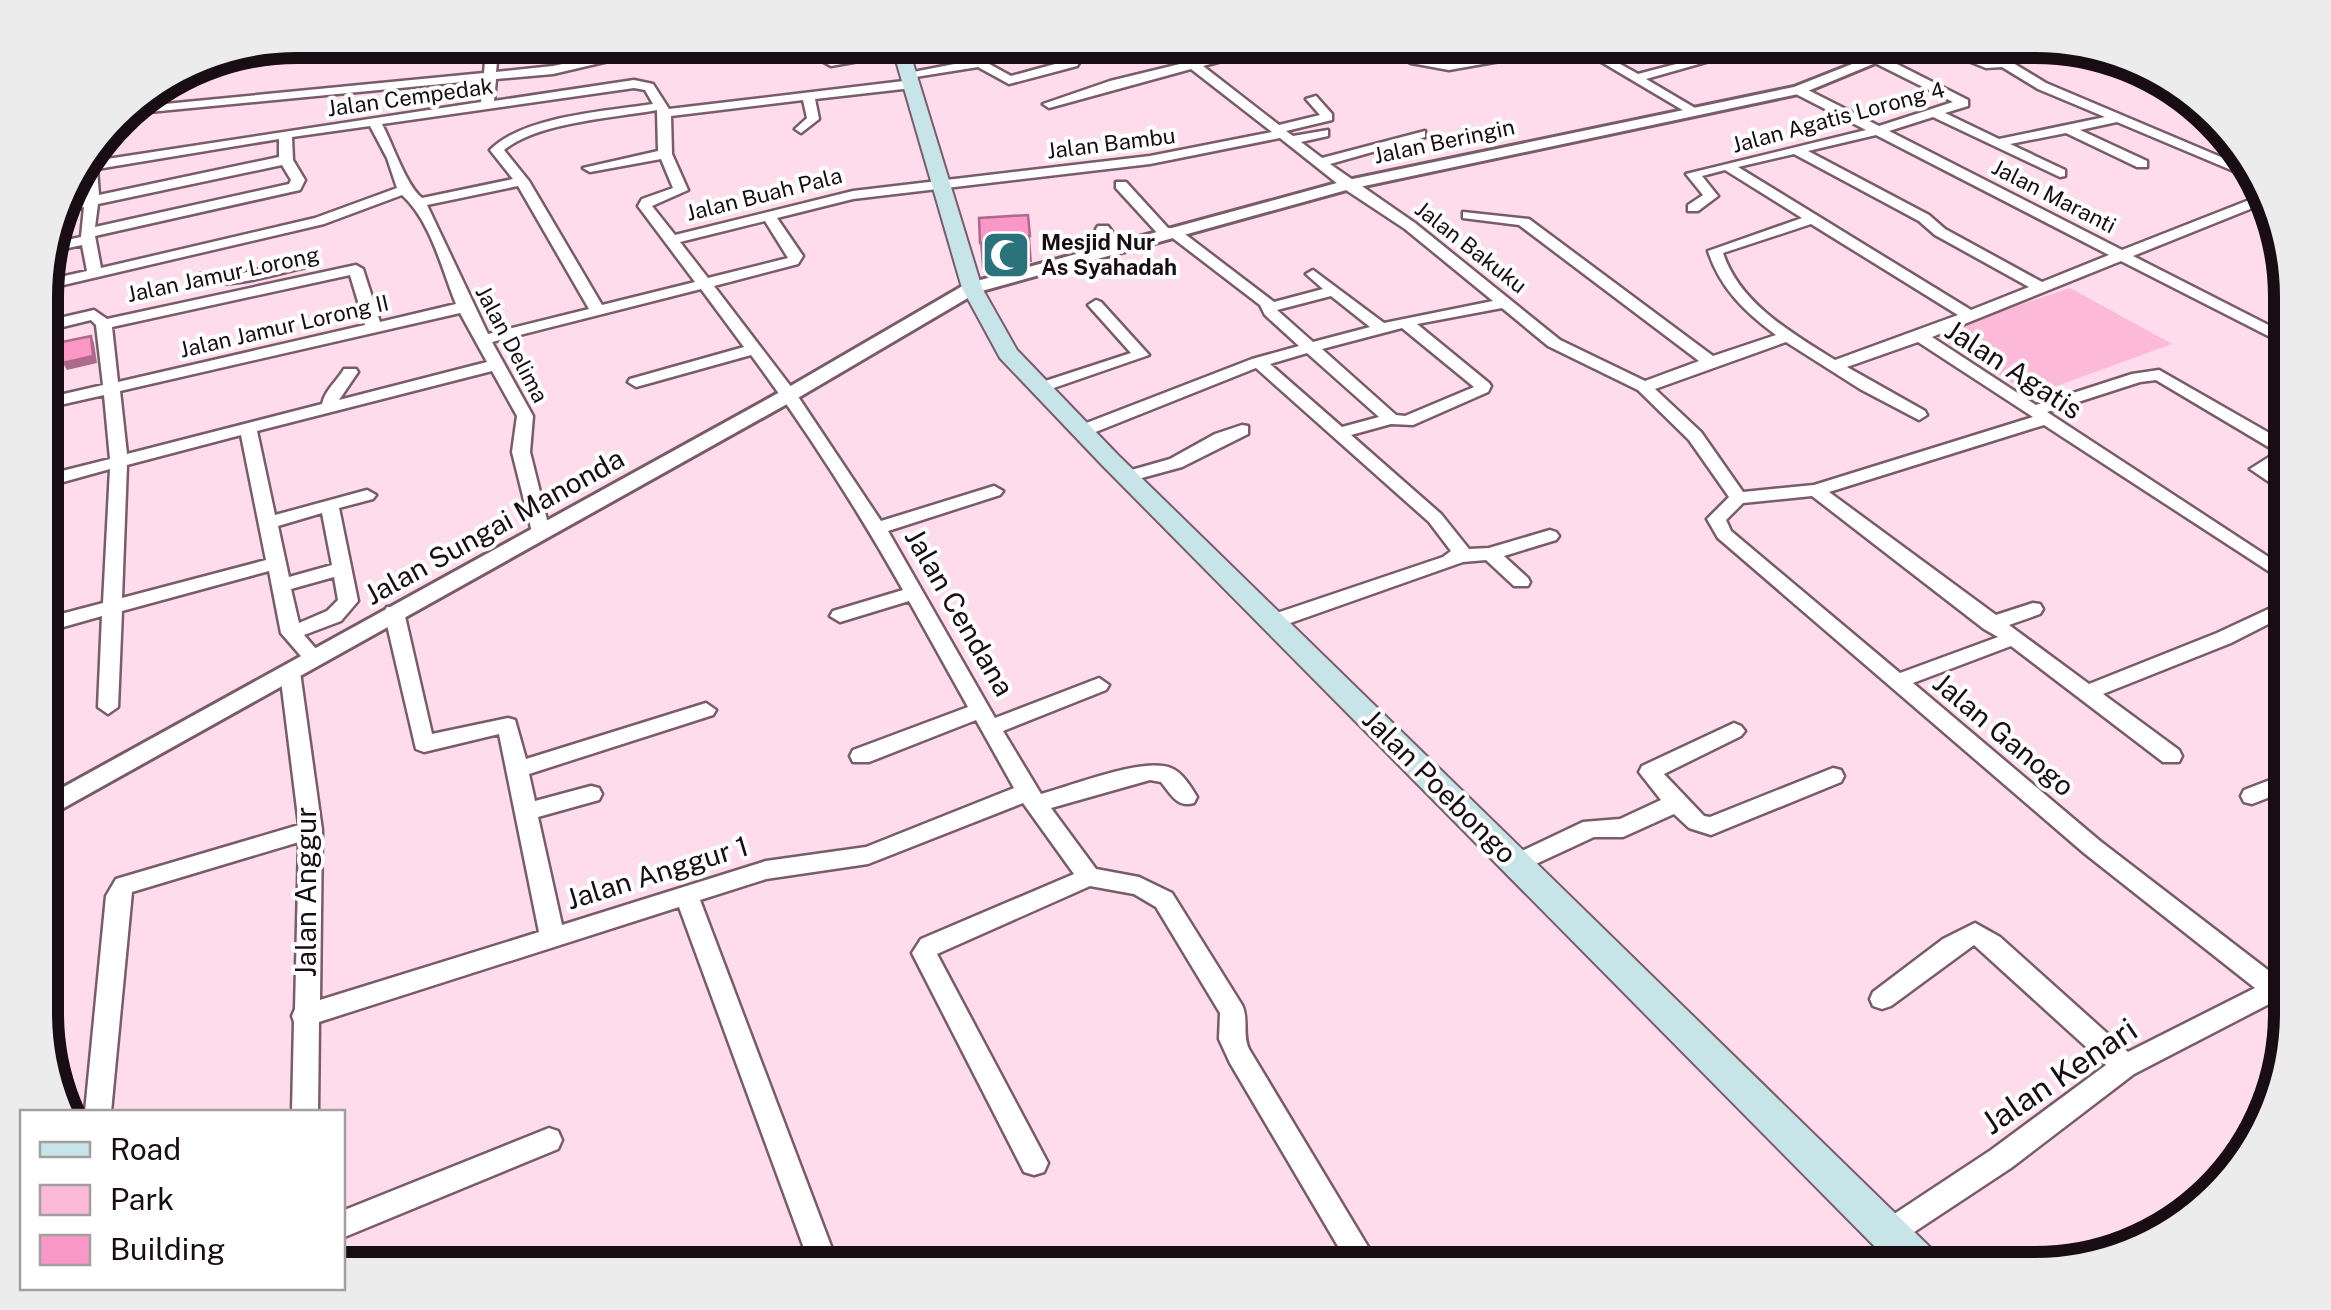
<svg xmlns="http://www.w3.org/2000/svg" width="2331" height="1310" viewBox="0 0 2331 1310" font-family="'Public Sans',sans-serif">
  <rect width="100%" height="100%" fill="#fedceb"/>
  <!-- green -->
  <path fill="#fcbad8" d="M2070,288L2172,344L2032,395L1933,334Z"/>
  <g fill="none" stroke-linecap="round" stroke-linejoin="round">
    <!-- minor casing -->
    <g stroke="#795c69" stroke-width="5">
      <g id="minor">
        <path d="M393,40H442L436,43L196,61L230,53Z"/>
        <path d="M487,40H499L496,72L553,66L676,40H698L553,74L496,79L494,101L634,80L653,84L669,109L912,80L918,84L912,88L815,99L819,119L801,133L795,129L807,118L803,100L671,116L672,154L688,190L652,206L675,235L853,191L1150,156L1272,132L1191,69L1049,108L1043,104L1110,81L1184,63L1156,40H1169L1196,61L1281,40H1301L1203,66L1279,125L1320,115L1306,99L1316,96L1332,114V120L1286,131L1293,136L1328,130V136L1301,142L1322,158L1425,131V137L1330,164L1415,223L1560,340L1645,381L1699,361L1519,225L1463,218V212L1529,219L1713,356L1776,335C1745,312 1720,288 1708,251L1802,218L1725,170L1702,176L1718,196L1698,211H1688V205L1703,195L1686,174L1866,130L1794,93V87H1802L1879,126L1953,102L1875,63V57H1883L1968,100V106L1945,113L1999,139L2105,117L2038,89L2002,67L1986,68L1951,54V50L1987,60H2008L2046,83L2254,171L2255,180L2117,122L2080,130L2147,161V167H2137L2066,133L2010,144L2065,170V176L2060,177L1933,117L1889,131L2122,250L2262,195L2265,203L2133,256L2290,336V347L2121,261L1932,337L2036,405L2132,374L2159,370L2290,445V459L2271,469L2290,483V496L2250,469L2277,452L2156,380L2140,382L2047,412L2290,571V585L2044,425L1829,492L1996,615L2033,603L2040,604L2043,609L2040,614L2009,625L2089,684L2217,633L2290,599V613L2231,643L2103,694L2179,750L2182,756L2179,762H2163L2011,646L1913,683L2100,841L2290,987V1011L2273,1002L2134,1074L2011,1168L1899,1242L1889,1246L1879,1242L1875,1233L1879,1224L1991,1150L2106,1065L1974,945L1891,1006L1882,1009L1873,1006L1870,999L1873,992L1943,939L1975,923L2000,937L2128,1052L2255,988L2084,853L1718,538L1707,519L1729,497L1689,440L1638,390L1548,346L1502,308L1417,324L1489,383L1491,386L1488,392L1413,425L1391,424L1351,435L1441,514L1469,549L1489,548L1550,530L1556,532L1559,536L1556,540L1504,556L1528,578L1530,582L1528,586H1514L1486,560L1463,562L1279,627H1265L1262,622L1265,617L1443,557L1451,551L1429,522L1256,368L1088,435H1076V427L1252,359L1299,346L1265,315L1260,305L1170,236H1160L1116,188V182H1126L1168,228H1177L1274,302L1323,289L1306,274L1313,270L1384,323L1493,301L1405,229L1343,188L1280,138L1150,164L853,199L777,218L803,256L798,264L714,286L795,392L881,521L994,486L1003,491L1000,495L888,531L995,718L1099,678L1109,685L1106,690L1003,731L1041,794C1072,786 1142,757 1171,768C1182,772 1191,787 1197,797L1194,803C1177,808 1171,794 1161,782L1150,780L1051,808L1096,869L1139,877L1172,893L1242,1005C1249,1019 1242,1034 1249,1049L1382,1270H1352L1230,1063L1219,1039L1220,1013L1156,907L1134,894L1090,886L937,954L1048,1163L1044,1172L1034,1175L1024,1172L912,953L921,939L1074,874L1023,803L868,864L766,879L700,900L840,1270H812L679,907L319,1022L318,1112H292L294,1022L292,1016L295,1009L299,842L132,892L111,1112H85L106,896L116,879L299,825L280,672L283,667L290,665L300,672L322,830L320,1000L539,932L499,734L424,752L416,749L384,612L387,607H401L404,612L432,734L508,718L515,720L526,759L706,703L716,710L713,715L529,774L535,801L591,786L599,788L602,794L599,800L538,817L562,925L766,861L866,847L1014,788L976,720L869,762H853L850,756L853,750L968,707L909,601L840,622L830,616L833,611L903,590C857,509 807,430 751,355L636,387L628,382L630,379L744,347L701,289L492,342L533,416L530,452L550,532L547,536H535L532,532L512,452L517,416L492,371L257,431L275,515L367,490L376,495L373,499L339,508L358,601L341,621L304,635L324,658L321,663H307L281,633L269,571L122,611L118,707L108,714L98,707L102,616L42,633V619L103,603L110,469L63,482L59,488L60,524L51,530L42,524V486L50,474L110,459L104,395L42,409V399L103,385L96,325L91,320L42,332V322L94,310L107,319L356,265L363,269L380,322L456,304C442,270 431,221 402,195L324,224L42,290V281L87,271L82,245L45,253L48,244L81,237L84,207L58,212L60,204L85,198L84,171H75L81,163L481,102L483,80L118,115L124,108L484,73ZM634,88L645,90L653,104C608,111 523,116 490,150L513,179L422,198C406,185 393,145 382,124ZM657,110L658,151L583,168L590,172L661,159L673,188L642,199L638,206L695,282L602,305L529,181L504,150C538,122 614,118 657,110ZM370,126L387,158L397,188L315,218L101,268L95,236L300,190L305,180L293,160L292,137ZM1876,135L2109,255L2042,282L1945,229L1929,215L1808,151ZM279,139V157L99,195L97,169ZM1794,154L1919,221L1935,235L2029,287L1971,310L1738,167ZM282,165L291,180L289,184L95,227L98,204ZM518,186L589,309L488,334L427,205ZM765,221L788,258L708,278L680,242ZM1811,224L1958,315L1835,360C1792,333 1740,304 1723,253ZM350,275L365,325L118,382L112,327ZM1331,296L1370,327L1313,342L1277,310ZM460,313L487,362L339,400L358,372L356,369H344C337,381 325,390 322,404L127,454L120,391ZM1402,328L1474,387L1405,416L1396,415L1322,349ZM1786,342L1860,389L1919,420L1927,415L1925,411L1847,367L1918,342L2033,417L1814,485L1743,492L1701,432L1655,389ZM1307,353L1379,417L1342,427L1270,364ZM241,435L266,560L122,598L127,465ZM1812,496L1984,629L1998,637L1900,673L1731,531L1726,520L1743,503ZM322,513L332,565L289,577L278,526ZM334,577L338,600L327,611L299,623L291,589Z"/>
        <path d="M755,40C783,40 813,37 834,58L903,48L909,52L831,66L795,46H770Z"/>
        <path d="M1050,40H1062L1079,63L1077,66L1009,84L978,67L909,78L903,74L980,59L1011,76L1066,61Z"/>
        <path d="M1366,40C1387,40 1399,51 1418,57C1447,66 1476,58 1505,53L1484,40H1499L1518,51L1562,44L1586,45L1638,74L1756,43L1762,46L1646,79L1695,108L1697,111L1691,115L1583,51L1562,50L1449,70L1411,63Z"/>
        <path d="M1098,226H1108L1123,247L1121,250H1111L1096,229Z"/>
        <path d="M300,260L305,261V267C278,274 216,293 193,278L200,274H238Z"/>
        <path d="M1096,300L1101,302L1149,355L1045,391H1033V385L1131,353L1088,305Z"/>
        <path d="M1242,425L1248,426V434L1182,467L1127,482L1118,477L1121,473L1170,459L1215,434Z"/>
        <path d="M1734,723L1741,726L1745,731L1741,736L1664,774L1704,816L1710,817L1833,768L1841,770L1844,776L1841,782L1711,835L1689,828L1674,814L1623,837H1594L1525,869L1517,872L1509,869L1506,863L1509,857L1583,822L1620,819L1661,800L1639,772L1642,766Z"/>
        <path d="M2270,780L2290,789V806L2270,797L2252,804L2244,802L2241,796L2244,790Z"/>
        <path d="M549,1128L558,1131L562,1140L558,1149L342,1238V1211Z"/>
      </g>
    </g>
    <!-- tertiary casing -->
    <g stroke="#795c69" stroke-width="6">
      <path id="tertiary" d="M1913,40H1931L1803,93L1350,189L978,292L796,399L42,820V799L782,391L966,284L1348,180L1794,87Z"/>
    </g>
    <!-- secondary casing -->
    <g stroke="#795c69" stroke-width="4">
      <path id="secondary" d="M890,40H906L982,288L1017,350L1118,455L1940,1257L1945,1270H1898L1102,465L1000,358L962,288Z"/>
    </g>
    <!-- minor -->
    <use href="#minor" fill="#fff" fill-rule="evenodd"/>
    <!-- tertiary -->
    <use href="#tertiary" fill="#fff" fill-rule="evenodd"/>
    <!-- secondary -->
    <use href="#secondary" fill="#c7e4e8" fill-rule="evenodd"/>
  </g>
  <!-- wall -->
  <path fill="#d682ab" d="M1851,40H1894L1893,44L1869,53L1850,42Z"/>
  <!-- shaded-wall -->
  <g fill="#ae6a8b">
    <path d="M1873,40H1894L1893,44L1869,53Z"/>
    <path d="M1030,236L1032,262L982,269L980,243Z"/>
    <path d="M91,336L94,343L97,363L67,370L63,363Z"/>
  </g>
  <!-- building -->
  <g fill="#f997c7" stroke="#ae6a8b" stroke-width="2.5">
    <path d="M1028,215L1030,236L980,243L979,218Z"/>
    <path d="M91,336L93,356L63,363L62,342Z"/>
  </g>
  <!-- icons -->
  <defs>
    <g id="mosque-square" transform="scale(2.5)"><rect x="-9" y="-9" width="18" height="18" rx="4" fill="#2a727c" stroke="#fff"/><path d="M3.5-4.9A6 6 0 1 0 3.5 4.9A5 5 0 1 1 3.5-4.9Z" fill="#fff"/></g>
  </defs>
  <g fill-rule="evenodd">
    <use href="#mosque-square" x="1006" y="255"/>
  </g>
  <g text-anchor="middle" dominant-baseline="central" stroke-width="8" stroke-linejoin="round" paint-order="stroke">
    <!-- far-street labels -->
    <g font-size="22" fill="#180d12" stroke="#fff">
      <text transform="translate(410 97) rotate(-8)">Jalan Cempedak</text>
      <text transform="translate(1838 117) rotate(-15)">Jalan Agatis Lorong 4</text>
      <text transform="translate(1444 141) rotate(-12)">Jalan Beringin</text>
      <text transform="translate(1111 143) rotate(-7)">Jalan Bambu</text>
      <text transform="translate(764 194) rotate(-14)">Jalan Buah Pala</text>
      <text transform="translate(2054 196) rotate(27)">Jalan Maranti</text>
      <text transform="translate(1471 247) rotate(38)">Jalan Bakuku</text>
      <text transform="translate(223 274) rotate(-12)">Jalan Jamur Lorong</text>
      <text transform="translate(284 326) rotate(-13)">Jalan Jamur Lorong II</text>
      <text transform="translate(512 344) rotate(62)">Jalan Delima</text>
    </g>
    <!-- far-poi labels -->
    <g font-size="22" font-weight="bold" fill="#180d12" stroke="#fff" text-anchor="start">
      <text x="1041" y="242">Mesjid Nur<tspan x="1041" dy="25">As Syahadah</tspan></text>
    </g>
    <!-- street labels -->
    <g font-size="28" fill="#180d12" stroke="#fff">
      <text transform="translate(2014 369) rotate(33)">Jalan Agatis</text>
      <text transform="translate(494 526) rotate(-29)">Jalan Sungai Manonda</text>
      <text transform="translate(960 612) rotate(60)">Jalan Cendana</text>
      <text transform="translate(2004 734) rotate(40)">Jalan Ganogo</text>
      <text transform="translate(1440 786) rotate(45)">Jalan Poebongo</text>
      <text transform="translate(657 872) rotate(-17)">Jalan Anggur 1</text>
      <text transform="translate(305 892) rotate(-90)">Jalan Anggur</text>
    </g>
    <!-- near-street labels -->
    <g font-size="32" fill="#180d12" stroke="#fff">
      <text transform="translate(2059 1076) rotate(-34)">Jalan Kenari</text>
    </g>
  </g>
  <!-- crop -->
  <path d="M0 0H2331V1310H0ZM297 58H2035A239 239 0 0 1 2274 297V1013A239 239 0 0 1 2035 1252H297A239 239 0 0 1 58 1013V297A239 239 0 0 1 297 58Z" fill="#edecec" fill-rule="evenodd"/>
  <path fill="none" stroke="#180d12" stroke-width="12" d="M297 58H2035A239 239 0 0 1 2274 297V1013A239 239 0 0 1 2035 1252H297A239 239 0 0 1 58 1013V297A239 239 0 0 1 297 58Z"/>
  <!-- legend -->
  <rect x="20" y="1110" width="325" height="180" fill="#ffffff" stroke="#a39ea0" stroke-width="2.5"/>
  <rect x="40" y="1142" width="50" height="15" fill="#c7e4e8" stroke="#a39ea0" stroke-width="2.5"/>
  <text x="110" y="1160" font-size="30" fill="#180d12">Road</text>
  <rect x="40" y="1185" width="50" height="30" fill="#fcbad8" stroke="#a39ea0" stroke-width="2.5"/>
  <text x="110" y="1210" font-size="30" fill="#180d12">Park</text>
  <rect x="40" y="1235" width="50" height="30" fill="#f997c7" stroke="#a39ea0" stroke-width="2.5"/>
  <text x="110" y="1260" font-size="30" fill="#180d12">Building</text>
</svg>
